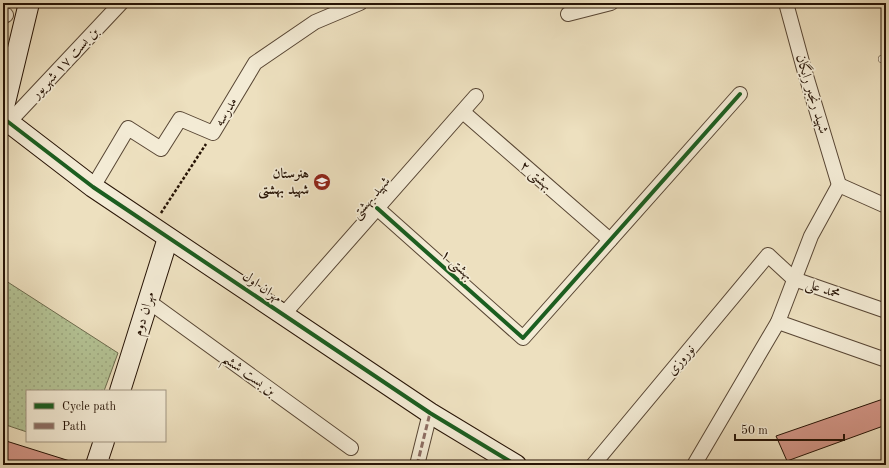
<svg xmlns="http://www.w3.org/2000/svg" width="889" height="468" viewBox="0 0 889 468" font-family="'Old Standard TT',Amiri,serif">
  <defs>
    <pattern id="grass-dots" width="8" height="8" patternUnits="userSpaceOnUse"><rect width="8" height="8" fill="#b4c395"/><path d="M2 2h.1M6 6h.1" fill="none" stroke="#9ba77f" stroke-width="1.8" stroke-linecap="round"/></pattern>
  </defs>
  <rect width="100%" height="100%" fill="#ede0bf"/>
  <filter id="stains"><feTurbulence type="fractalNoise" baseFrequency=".005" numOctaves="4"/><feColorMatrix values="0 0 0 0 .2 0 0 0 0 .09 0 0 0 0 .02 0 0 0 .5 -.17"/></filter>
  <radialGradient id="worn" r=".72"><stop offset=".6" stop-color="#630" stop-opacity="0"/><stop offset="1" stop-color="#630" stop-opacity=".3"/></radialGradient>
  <!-- grass -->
  <path fill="url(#grass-dots)" stroke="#6d6b4d" d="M3,279L118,353L104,391H27V432L3,424Z"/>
  <!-- building -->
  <g fill="#d49789" stroke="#261305">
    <path d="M886,398V425L787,461L776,436Z"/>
    <path d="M3,440L73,462V465H3Z"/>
  </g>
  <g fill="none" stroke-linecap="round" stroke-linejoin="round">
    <!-- lane casing -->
    <g stroke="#584634" stroke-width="8">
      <g id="lane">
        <path d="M882,59H886"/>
        <path d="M99,460L118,465"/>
      </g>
    </g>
    <!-- street casing -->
    <g stroke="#584634" stroke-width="16">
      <g id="street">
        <path d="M786,3L804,69L839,185"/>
        <path d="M3,14L6,15"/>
        <path d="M568,14L611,3"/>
        <path d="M463,112L610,240"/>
        <path d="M9,122L121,3"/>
        <path d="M839,185L886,206"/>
        <path d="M93,187L128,128L161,149L180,119L213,133L255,63L315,22L360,3"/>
        <path d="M377,208L523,338L740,94"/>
        <path d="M148,301L351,448"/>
        <path d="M283,315L476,96"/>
        <path d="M778,322L886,360"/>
        <path d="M417,465L430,413"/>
        <path d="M593,465L768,255L794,279L886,311"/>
        <path d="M694,465L778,322L811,236L839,185"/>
      </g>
    </g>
    <!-- secondary casing -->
    <g stroke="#261305" stroke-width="22">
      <g id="secondary">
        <path d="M3,111L29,3"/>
        <path d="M3,118L93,187L430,413L516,465"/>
        <path d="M120,391L168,238"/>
        <path d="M96,465L104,441"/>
      </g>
    </g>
    <!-- path -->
    <path stroke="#261305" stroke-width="2.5" stroke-dasharray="3 2" stroke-linecap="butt" d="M161,213L206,144"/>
    <!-- lane -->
    <use href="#lane" stroke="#f3ebd5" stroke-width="7"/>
    <!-- street -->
    <use href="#street" stroke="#f3ebd5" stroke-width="14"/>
    <!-- secondary -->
    <use href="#secondary" stroke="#f3ebd5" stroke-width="20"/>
    <!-- quiet -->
    <path stroke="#8d6e63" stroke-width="3" stroke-dasharray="6 3" stroke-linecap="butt" d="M417,465L430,413"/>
    <!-- cycleway casing -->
    <g stroke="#f3ebd5" stroke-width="6">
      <g id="cycleway">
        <path d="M3,118L93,187L430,413L516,465"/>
        <path d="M377,208L523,338L740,94"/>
      </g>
    </g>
    <!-- cycleway -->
    <use href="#cycleway" stroke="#1b5e20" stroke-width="4"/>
  </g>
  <!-- icons -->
  <defs>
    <g id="school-disc" transform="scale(0.9)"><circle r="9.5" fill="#8f2418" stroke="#f3ebd5"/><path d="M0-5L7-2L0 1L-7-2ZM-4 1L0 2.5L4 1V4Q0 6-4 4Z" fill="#fff"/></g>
  </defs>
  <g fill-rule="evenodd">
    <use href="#school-disc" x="322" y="182"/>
  </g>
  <g text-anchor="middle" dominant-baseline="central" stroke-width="3.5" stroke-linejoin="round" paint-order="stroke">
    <!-- street labels -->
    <g font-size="14" fill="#261305" stroke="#f3ebd5">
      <text transform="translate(65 63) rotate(-47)">بن بست ۱۷ شهریور</text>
      <text transform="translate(812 94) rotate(73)">شهید رنجبر رایگان</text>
      <text transform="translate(226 112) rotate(-59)">مدرسه</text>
      <text transform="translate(536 176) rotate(41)">بهشتی ۲</text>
      <text transform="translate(371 198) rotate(-49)">شهید بهشتی</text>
      <text transform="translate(457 265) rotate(42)">بهشتی ۱</text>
      <text transform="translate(262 287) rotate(34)">مهران اول</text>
      <text transform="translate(823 289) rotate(19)">محمد علی</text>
      <text transform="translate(144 314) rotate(-73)">مهران دوم</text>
      <text transform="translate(681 360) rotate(-50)">نوروزی</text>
      <text transform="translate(249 375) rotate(36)">بن بست ششم</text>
    </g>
    <!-- poi labels -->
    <g font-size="14" font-weight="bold" fill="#261305" stroke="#f3ebd5" text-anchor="end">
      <text x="309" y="174">هنرستان<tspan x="309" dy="16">شهید بهشتی</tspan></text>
    </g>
  </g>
  <!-- margin -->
  <rect width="889" height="468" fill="none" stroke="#ede0bf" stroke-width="16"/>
  <rect x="4" y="4" width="881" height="460" fill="none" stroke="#261305" stroke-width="2"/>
  <rect x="8" y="8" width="873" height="452" fill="none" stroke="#261305"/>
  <!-- legend -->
  <rect x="26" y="390" width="140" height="52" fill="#f3ebd5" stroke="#a19582"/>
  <rect x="34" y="403" width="20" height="6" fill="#1b5e20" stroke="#a19582"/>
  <text x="62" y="410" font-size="12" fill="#261305">Cycle path</text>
  <rect x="34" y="423" width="20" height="6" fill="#8d6e63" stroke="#a19582"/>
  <text x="62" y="430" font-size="12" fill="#261305">Path</text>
  <!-- scale -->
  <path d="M735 434v6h109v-6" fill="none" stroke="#261305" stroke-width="2"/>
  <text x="741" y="434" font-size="12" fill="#261305" stroke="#f3ebd5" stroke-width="3" paint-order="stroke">50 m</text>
  <rect width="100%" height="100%" filter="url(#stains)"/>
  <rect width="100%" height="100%" fill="url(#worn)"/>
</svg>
